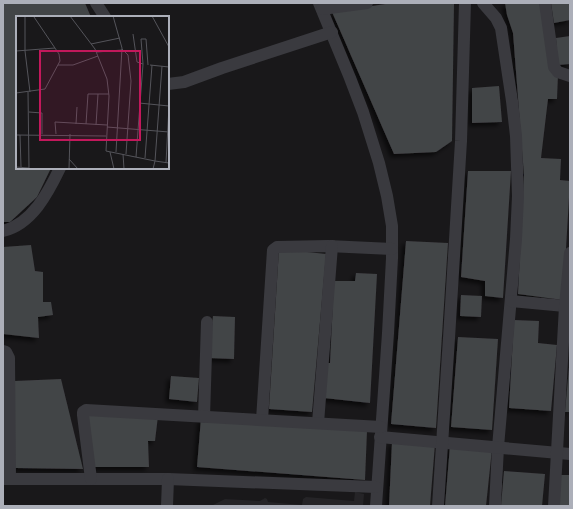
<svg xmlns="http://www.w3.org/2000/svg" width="573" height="509" viewBox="0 0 573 509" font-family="'Public Sans',sans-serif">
  <defs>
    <filter id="shadow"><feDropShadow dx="-3.5" dy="3.5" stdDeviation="2" flood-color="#0009"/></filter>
  </defs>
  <rect width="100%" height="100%" fill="#19181a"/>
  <!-- built -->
  <path fill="#252427" d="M355,492L364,494L363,506H211L225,499L260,501L265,498L267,499L268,502L302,505L303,499L306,497L354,501Z"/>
  <!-- building -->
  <g fill="#434447" filter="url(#shadow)">
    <path d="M3,3H85L91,17H17V168H51L37,197L10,222H3Z"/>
    <path d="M392,3H454L452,141L436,152L394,154L332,12Z"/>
    <path d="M505,3H543L558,75L557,99H548L541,158L561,159L560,180L570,181L563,300L518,294L524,175L513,33L507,15Z"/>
    <path d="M551,3H570V20L554,23Z"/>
    <path d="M570,36V64L558,65L556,38Z"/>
    <path d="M499,86L502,122L472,123V88Z"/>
    <path d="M468,171H511L503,298L485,296V281L461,277Z"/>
    <path d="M406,241L448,243L436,428L391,424Z"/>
    <path d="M31,245L35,271L43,272V302H51L53,315L38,317L39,338L3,334V247Z"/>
    <path d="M279,249L326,254L312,412L269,409Z"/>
    <path d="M356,273L377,274L370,403L324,398L328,363H330L334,281H355Z"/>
    <path d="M461,295L482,296L481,317L460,316Z"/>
    <path d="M213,316L235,317L234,359L209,358Z"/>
    <path d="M514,320L539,321L538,343L557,345L551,411L509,408Z"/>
    <path d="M458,337L498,339L492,430L451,427Z"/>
    <path d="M569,367H570V412H565Z"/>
    <path d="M171,376L199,378L197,402L169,399Z"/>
    <path d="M61,379L83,469L15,468L14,381Z"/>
    <path d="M87,413L158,416L155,441H148L149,467H93Z"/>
    <path d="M201,418L367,431L365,480L197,467Z"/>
    <path d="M392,442L435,444L430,506H389Z"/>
    <path d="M450,445L492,449L486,506H445Z"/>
    <path d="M504,471L545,474L542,506H501Z"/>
    <path d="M561,475H570V506H558Z"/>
  </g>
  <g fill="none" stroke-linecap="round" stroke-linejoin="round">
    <!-- minor -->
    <g stroke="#3a3a3f" stroke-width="12">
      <path d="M96,3L105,17"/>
      <path d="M319,3L350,78L363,112L379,163L387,196L392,226V258L388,333L376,506"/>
      <path d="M483,3L496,18L501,28L512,101L516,136L518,196L516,239L498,447L495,506"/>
      <path d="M545,3L554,67L558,72L570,76"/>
      <path d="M322,9L367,3"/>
      <path d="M168,84L184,82L222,68L332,32"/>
      <path d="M3,231C32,224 48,193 60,168"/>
      <path d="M511,301L565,306"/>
      <path d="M3,351L6,352L9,358L10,479"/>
      <path d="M204,417L207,322"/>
      <path d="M262,420L273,250L277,247L328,246L392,249"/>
      <path d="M318,423L332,246"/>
      <path d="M380,437L570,454"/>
      <path d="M3,479H168L376,487"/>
      <path d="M91,479L83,415V412L86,410L381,427"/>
      <path d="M167,506L168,479"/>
      <path d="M438,506L449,338L461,141L465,3"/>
      <path d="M554,506L565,306L570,253"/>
    </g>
  </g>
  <!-- overview -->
  <g transform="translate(16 16)">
    <rect width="153" height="153" fill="#19181a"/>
    <path fill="none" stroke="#54545a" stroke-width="1" d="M9,0V35L14,76M54,0L79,33L91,63L93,80L90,135L139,145L137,153M97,0L106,32L100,136M136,0L153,31M117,18L121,46L127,48M75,28L104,22M106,33L112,39L115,65L110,138M0,35L39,32M81,36L106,34M42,49H57L82,40M134,49L153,51M146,50L139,145L153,147M12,76L13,153M0,77L29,73L44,45L43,38L18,1M123,87L153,90M13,96L26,97V118M60,108L61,91M70,108L72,78H93M80,109L82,78M91,111L153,116M40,118L39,106L91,109M0,119L90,120M4,119L5,151M94,136L98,153M107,138L108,153M120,141L127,48L125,23H130L132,49M129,142L136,49M53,143L62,153M150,147L153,90M0,151L13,152M53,153L54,118"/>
    <path fill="#c2185b" fill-opacity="0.15" stroke="#c2185b" stroke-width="2" d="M24,35H124V124H24Z"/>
    <rect width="153" height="153" fill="none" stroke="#acafb9" stroke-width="2"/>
  </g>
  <!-- border -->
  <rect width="573" height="509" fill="none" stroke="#acafb9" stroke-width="8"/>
</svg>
